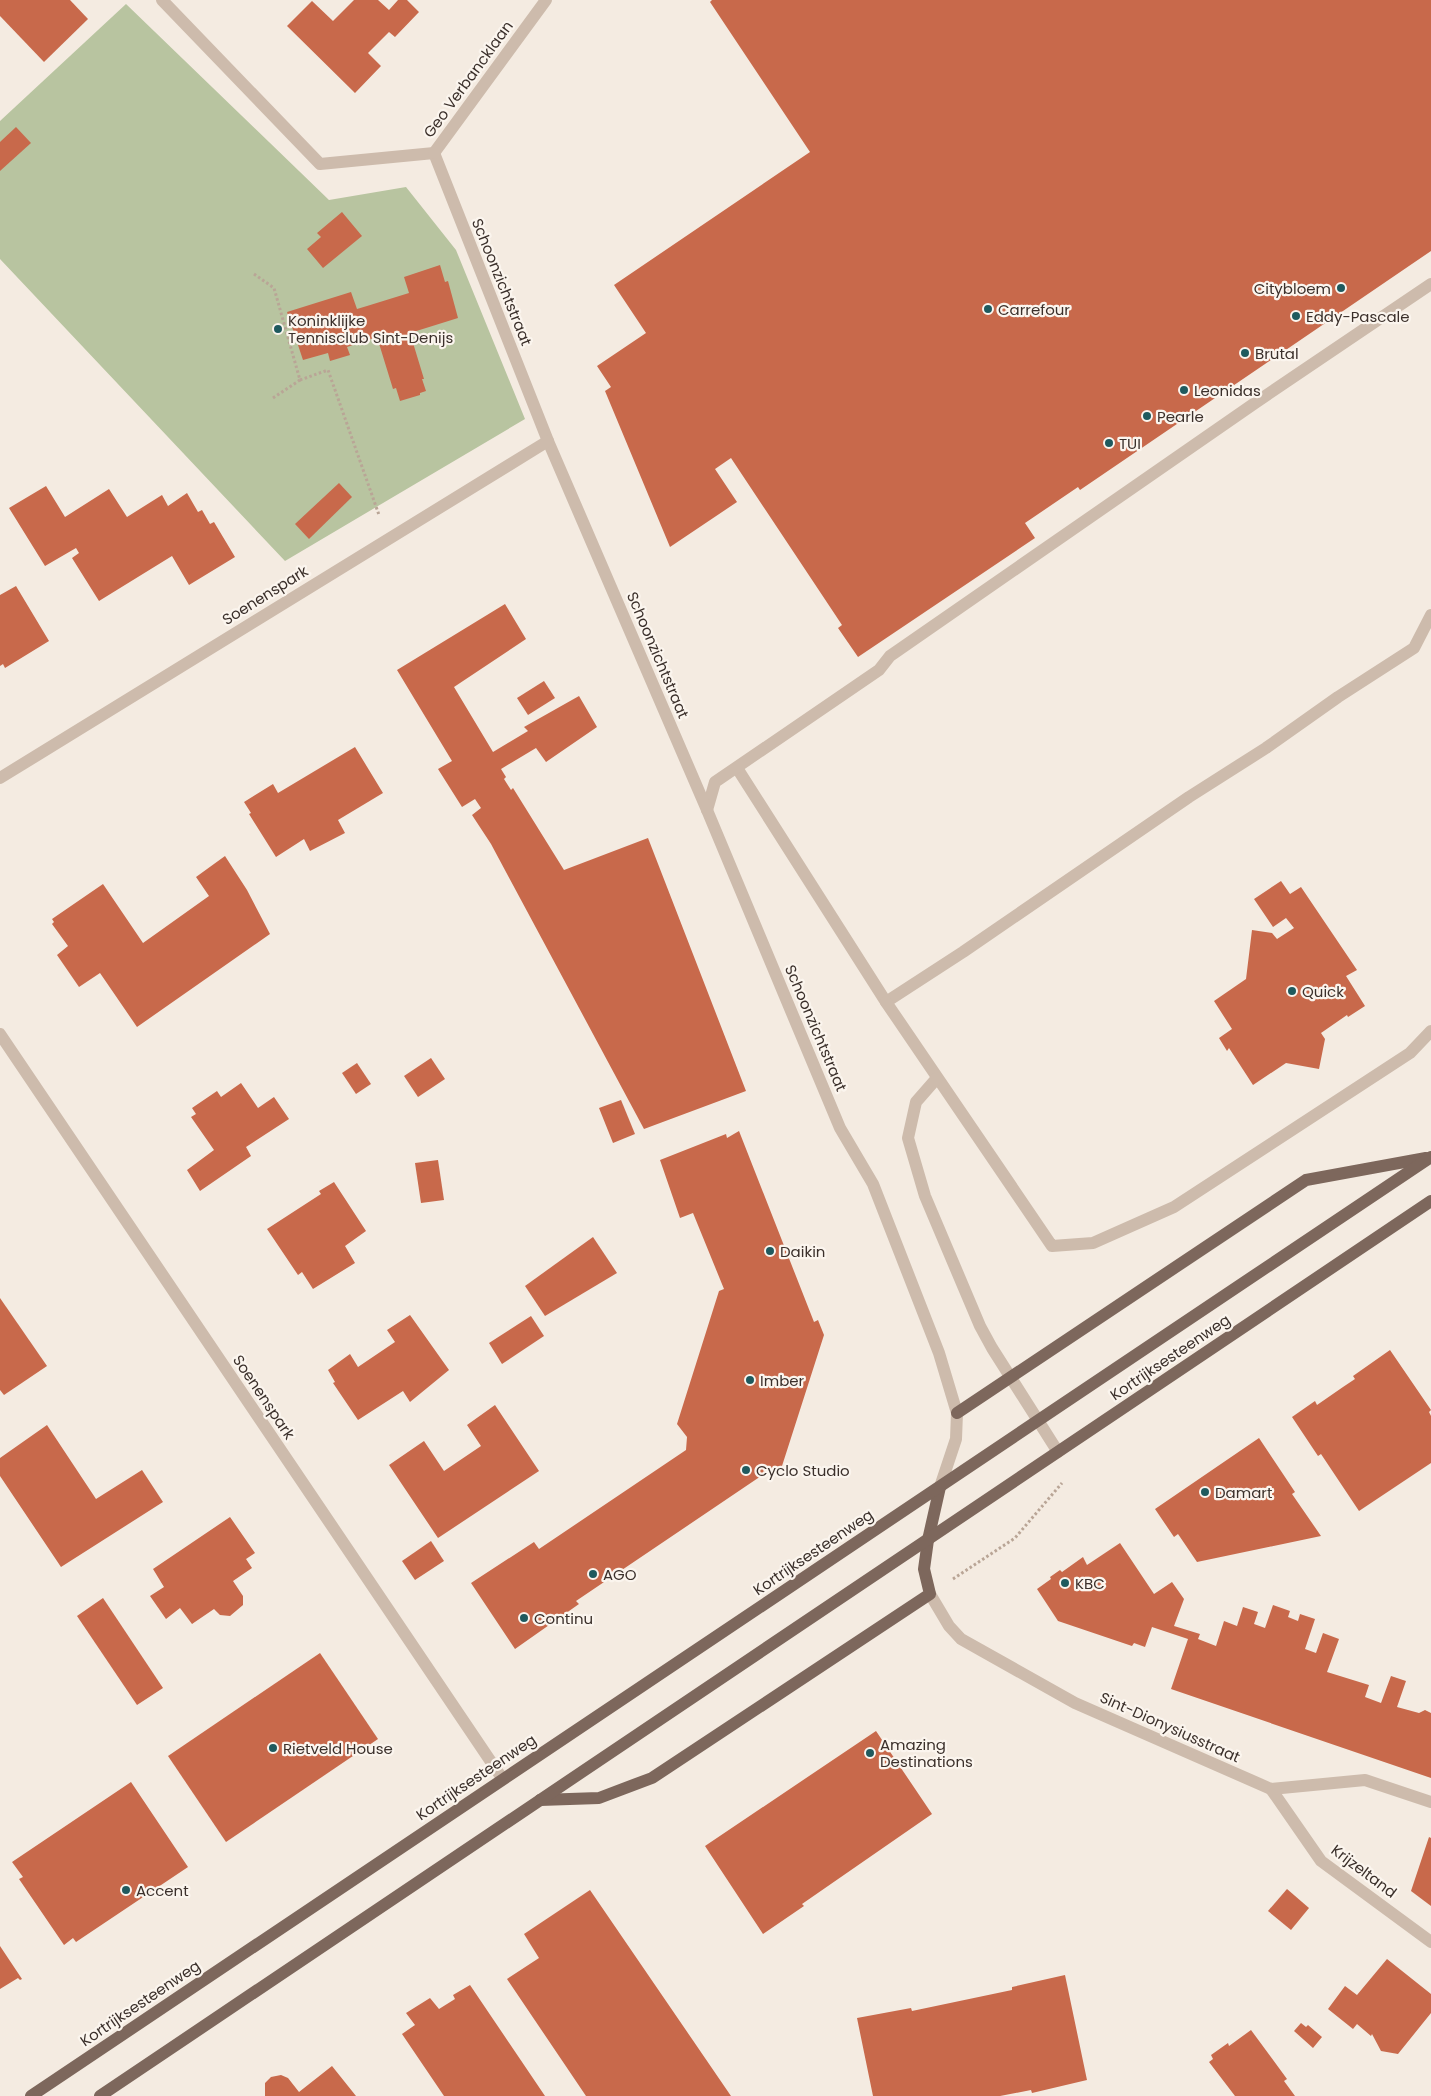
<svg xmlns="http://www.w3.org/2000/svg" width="1431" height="2096" viewBox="0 0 1431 2096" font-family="Poppins,sans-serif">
  <rect width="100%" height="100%" fill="#f4ebe1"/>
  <!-- green -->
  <path fill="#b8c4a0" d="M126,4L329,200L406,187L456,250L525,419L285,561L0,259V121Z"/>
  <!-- building -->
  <g fill="#c8694b">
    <path d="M0,0H70L88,19L44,62L0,16Z"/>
    <path d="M354,0H378L389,10L398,0H407L419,12L395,37L389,32L368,53L381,66L355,93L287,26L312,1L333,21Z"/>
    <path d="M712,0H1431V251L1080,490L1078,487L1025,523L1035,538L858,657L838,628L842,625L731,458L715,469L737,502L670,547L605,391L611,387L597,366L646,333L614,285L810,152L710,2Z"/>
    <path d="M16,127L31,143L0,171V142Z"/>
    <path d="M342,212L362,236L323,268L307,249L321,237L317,233Z"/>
    <path d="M440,265L445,282L448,281L458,318L410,333L424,379H422L426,391L420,393V395L400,401L396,388L393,389L377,337L347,347L350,355L330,361L328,353L303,360L287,312L351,292L357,309L367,306L409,293L404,277Z"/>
    <path d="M339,483L352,497L309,539L295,524Z"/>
    <path d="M46,486L65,517L109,489L127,517L162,495L168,506L187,493L198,512L202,510L210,524L214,522L235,557L189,585L172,556L99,601L72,558L79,553L76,548L45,566L9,508Z"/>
    <path d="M16,586L49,641L5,668L3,664L0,666V595Z"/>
    <path d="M505,604L526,639L454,687L493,752L528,731L524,727L579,696L597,727L546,762L536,748L501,769L506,777L504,779L511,790L513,788L564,870L648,838L746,1091L644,1129L491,844L472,815L481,808L475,799L462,807L438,769L452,761L397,670Z"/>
    <path d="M544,681L555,698L528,715L517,698Z"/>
    <path d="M355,747L383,793L338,820L345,833L310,851L304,839L276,857L249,814L251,813L244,802L273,784L278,793Z"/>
    <path d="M225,856L247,890L270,934L137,1027L100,973L79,987L57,955L68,946L52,924L54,922L52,919L103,884L143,943L209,896L196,877Z"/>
    <path d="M1281,881L1290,894L1301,887L1357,970L1346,976L1365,1006L1348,1017L1347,1015L1321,1033L1325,1039L1319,1069L1286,1063L1253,1085L1229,1048L1227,1051L1219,1038L1232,1029L1214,1001L1246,979L1252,930L1272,933L1277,939L1294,928L1286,918L1273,927L1254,899Z"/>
    <path d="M431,1058L445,1079L418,1097L404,1076Z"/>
    <path d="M357,1063L371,1084L356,1094L342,1073Z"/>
    <path d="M241,1083L258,1108L274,1097L289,1119L246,1147L251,1156L200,1191L187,1170L214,1150L191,1117L196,1114L192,1108L217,1091L221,1097Z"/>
    <path d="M621,1100L635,1134L613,1143L599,1108Z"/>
    <path d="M739,1131L814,1322L818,1320L824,1335L782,1466L769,1475L767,1472L576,1601L579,1604L515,1649L471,1583L534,1542L539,1549L686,1450L687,1437L677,1424L719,1291L724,1289L693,1213L680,1218L660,1160L726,1134L727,1138Z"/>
    <path d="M438,1160L444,1200L421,1203L415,1163Z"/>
    <path d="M334,1182L366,1231L345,1246L355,1263L313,1289L302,1272L298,1275L267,1229L321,1194L319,1191Z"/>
    <path d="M593,1237L617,1273L545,1316L525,1286Z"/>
    <path d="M0,1298L47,1366L4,1395L0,1390Z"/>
    <path d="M410,1315L449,1370L410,1402L403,1391L358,1420L333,1383L335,1382L328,1370L350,1354L358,1367L395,1342L387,1330Z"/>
    <path d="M531,1316L544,1336L502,1364L489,1343Z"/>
    <path d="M1390,1350L1431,1410L1429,1412L1431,1416V1463L1359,1511L1321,1454L1318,1456L1292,1417L1315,1401L1317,1405L1343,1387L1355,1379L1353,1376Z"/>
    <path d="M495,1405L539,1471L438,1538L389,1465L424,1441L444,1471L481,1446L467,1425Z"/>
    <path d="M47,1425L96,1499L142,1470L163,1502L61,1567L0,1476V1458Z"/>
    <path d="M1259,1438L1295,1492L1292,1494L1321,1536L1197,1562L1178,1534L1174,1537L1155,1509Z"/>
    <path d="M230,1517L255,1553L246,1559L252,1568L233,1581L243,1596V1605L230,1616L220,1615L214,1609L192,1624L180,1608L166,1619L150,1596L164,1587L153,1569Z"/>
    <path d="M431,1541L444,1561L415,1580L402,1561Z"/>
    <path d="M1120,1543L1154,1594L1172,1582L1184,1599L1174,1626L1200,1634L1198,1639L1216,1646L1224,1621L1237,1626L1243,1607L1258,1612L1254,1624L1265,1628L1273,1605L1290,1611L1288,1617L1298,1621L1300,1614L1315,1619L1305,1649L1316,1653L1323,1633L1339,1639L1327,1672L1369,1685L1365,1697L1381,1703L1391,1676L1406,1681L1397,1707L1419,1713L1425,1710L1431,1713V1778L1171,1689L1188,1639L1152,1627L1145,1647L1134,1643L1132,1646L1058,1621L1037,1589L1051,1579L1050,1577L1060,1570L1062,1572L1083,1557L1087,1565Z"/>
    <path d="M103,1598L163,1688L137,1705L77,1616Z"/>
    <path d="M320,1653L378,1739L226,1842L168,1756Z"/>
    <path d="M876,1731L932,1814L802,1904L804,1906L763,1934L705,1846Z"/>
    <path d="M131,1782L188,1867L76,1942L73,1938L64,1945L19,1879L23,1877L12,1862Z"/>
    <path d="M1429,1837L1431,1838V1906L1411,1891Z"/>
    <path d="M1287,1889L1309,1908L1291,1930L1268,1911Z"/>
    <path d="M590,1890L731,2096H586L507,1979L539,1958L524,1934Z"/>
    <path d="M0,1946L22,1979L20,1980L18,1978L0,1989Z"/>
    <path d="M1387,1959L1431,1994V2013L1398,2054L1381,2051L1372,2034L1371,2036L1357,2024L1353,2029L1328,2009L1345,1986L1357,1995Z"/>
    <path d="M1065,1975L1087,2080L1032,2093L1031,2090L1000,2096H873L857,2018L911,2008L912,2011L1012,1990V1987Z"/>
    <path d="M470,1985L545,2096H444L402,2034L415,2025L406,2013L430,1998L439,2009L455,1999L453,1995Z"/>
    <path d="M1301,2023L1306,2027L1308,2025L1322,2037L1313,2048L1294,2031Z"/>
    <path d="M1251,2030L1287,2079L1284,2081L1295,2096H1235L1209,2062L1213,2059L1211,2055L1228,2043L1229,2046Z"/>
    <path d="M332,2066L356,2096H265V2083L271,2077L281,2075L288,2078L299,2092Z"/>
  </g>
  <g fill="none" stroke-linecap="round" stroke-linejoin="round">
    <!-- path -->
    <g stroke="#b9a596" stroke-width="3" stroke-dasharray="2.5 2.5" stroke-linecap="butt">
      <path d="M254,274L274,288L300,380L328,370L379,515"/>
      <path d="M273,398L300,380"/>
      <path d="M953,1579L1015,1538L1062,1483"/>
    </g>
    <!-- service -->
    <g stroke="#cdbbac" stroke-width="12">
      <path d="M737,768L886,1002L963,952L1189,797L1266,748L1338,697L1414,648L1431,615"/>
      <path d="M707,810L715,782L879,670L890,656L1255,403L1431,284"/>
      <path d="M886,1002L1052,1246L1093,1243L1174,1207L1410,1053L1431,1031"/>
      <path d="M937,1078L916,1102L908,1138L925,1196L980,1326L992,1348L1058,1452"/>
    </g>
    <!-- minor -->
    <g stroke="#cdbbac" stroke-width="12">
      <path d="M162,0L320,164L434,153L548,441L707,810L840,1128L873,1184L939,1353L957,1413L956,1439L940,1487"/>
      <path d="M434,153L546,0"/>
      <path d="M0,778L548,441"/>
      <path d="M0,1034L502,1778"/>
      <path d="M1271,1789L1321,1861L1431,1942"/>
    </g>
    <!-- tertiary -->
    <path stroke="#cdbbac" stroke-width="12" d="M930,1594L949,1626L961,1639L1075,1703L1271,1789L1365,1780L1431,1802"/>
    <!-- primary -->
    <g stroke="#7d675c" stroke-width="12">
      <path d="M957,1413L1306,1180L1426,1158"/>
      <path d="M540,1800L599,1798L652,1778L930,1594L924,1569L928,1540L940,1487"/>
      <path d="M31,2096L1431,1157"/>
      <path d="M100,2096L1431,1201"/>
    </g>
  </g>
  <!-- markers -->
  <g fill="#1f5a5e" stroke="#fbf5ee" stroke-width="2">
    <circle cx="1341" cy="288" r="5"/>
    <circle cx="988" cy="309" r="5"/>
    <circle cx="1296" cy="316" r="5"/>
    <circle cx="278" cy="329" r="5"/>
    <circle cx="1245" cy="353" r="5"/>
    <circle cx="1184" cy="390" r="5"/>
    <circle cx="1147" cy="416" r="5"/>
    <circle cx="1109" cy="443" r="5"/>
    <circle cx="1292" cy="991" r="5"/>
    <circle cx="770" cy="1251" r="5"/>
    <circle cx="750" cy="1380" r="5"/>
    <circle cx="746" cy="1470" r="5"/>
    <circle cx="1205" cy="1492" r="5"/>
    <circle cx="593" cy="1574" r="5"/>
    <circle cx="1065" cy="1583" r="5"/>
    <circle cx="524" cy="1618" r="5"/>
    <circle cx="273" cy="1748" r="5"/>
    <circle cx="870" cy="1753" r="5"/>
    <circle cx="126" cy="1890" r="5"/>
  </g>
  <g text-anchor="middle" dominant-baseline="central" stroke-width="4.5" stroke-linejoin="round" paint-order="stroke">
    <!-- street labels -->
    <g font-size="15" fill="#3b302b" stroke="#fbf5ee">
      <text transform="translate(468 79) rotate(-54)">Geo Verbancklaan</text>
      <text transform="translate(502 282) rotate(68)">Schoonzichtstraat</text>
      <text transform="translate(265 595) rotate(-32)">Soenenspark</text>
      <text transform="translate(658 655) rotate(67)">Schoonzichtstraat</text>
      <text transform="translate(816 1028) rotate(67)">Schoonzichtstraat</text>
      <text transform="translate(1170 1357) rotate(-34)">Kortrijksesteenweg</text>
      <text transform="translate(264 1397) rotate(56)">Soenenspark</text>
      <text transform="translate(813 1552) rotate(-34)">Kortrijksesteenweg</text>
      <text transform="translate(1170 1727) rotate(24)">Sint-Dionysiusstraat</text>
      <text transform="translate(476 1777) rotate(-34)">Kortrijksesteenweg</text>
      <text transform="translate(1364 1871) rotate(37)">Krijzeltand</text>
      <text transform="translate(140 2003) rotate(-34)">Kortrijksesteenweg</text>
    </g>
    <!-- poi labels -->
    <g font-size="15" fill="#3b302b" stroke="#fbf5ee" text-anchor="start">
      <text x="1331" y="288" text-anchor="end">Citybloem</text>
      <text x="998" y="309">Carrefour</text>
      <text x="1306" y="316">Eddy-Pascale</text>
      <text x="288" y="320">Koninklijke<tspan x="288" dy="17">Tennisclub Sint-Denijs</tspan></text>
      <text x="1255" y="353">Brutal</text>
      <text x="1194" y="390">Leonidas</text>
      <text x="1157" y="416">Pearle</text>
      <text x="1119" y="443">TUI</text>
      <text x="1302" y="991">Quick</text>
      <text x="780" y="1251">Daikin</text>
      <text x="760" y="1380">Imber</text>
      <text x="756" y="1470">Cyclo Studio</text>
      <text x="1215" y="1492">Damart</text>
      <text x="603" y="1574">AGO</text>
      <text x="1075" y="1583">KBC</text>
      <text x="534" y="1618">Continu</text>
      <text x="880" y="1744">Amazing<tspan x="880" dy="17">Destinations</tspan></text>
      <text x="283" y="1748">Rietveld House</text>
      <text x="136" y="1890">Accent</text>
    </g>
  </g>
</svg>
